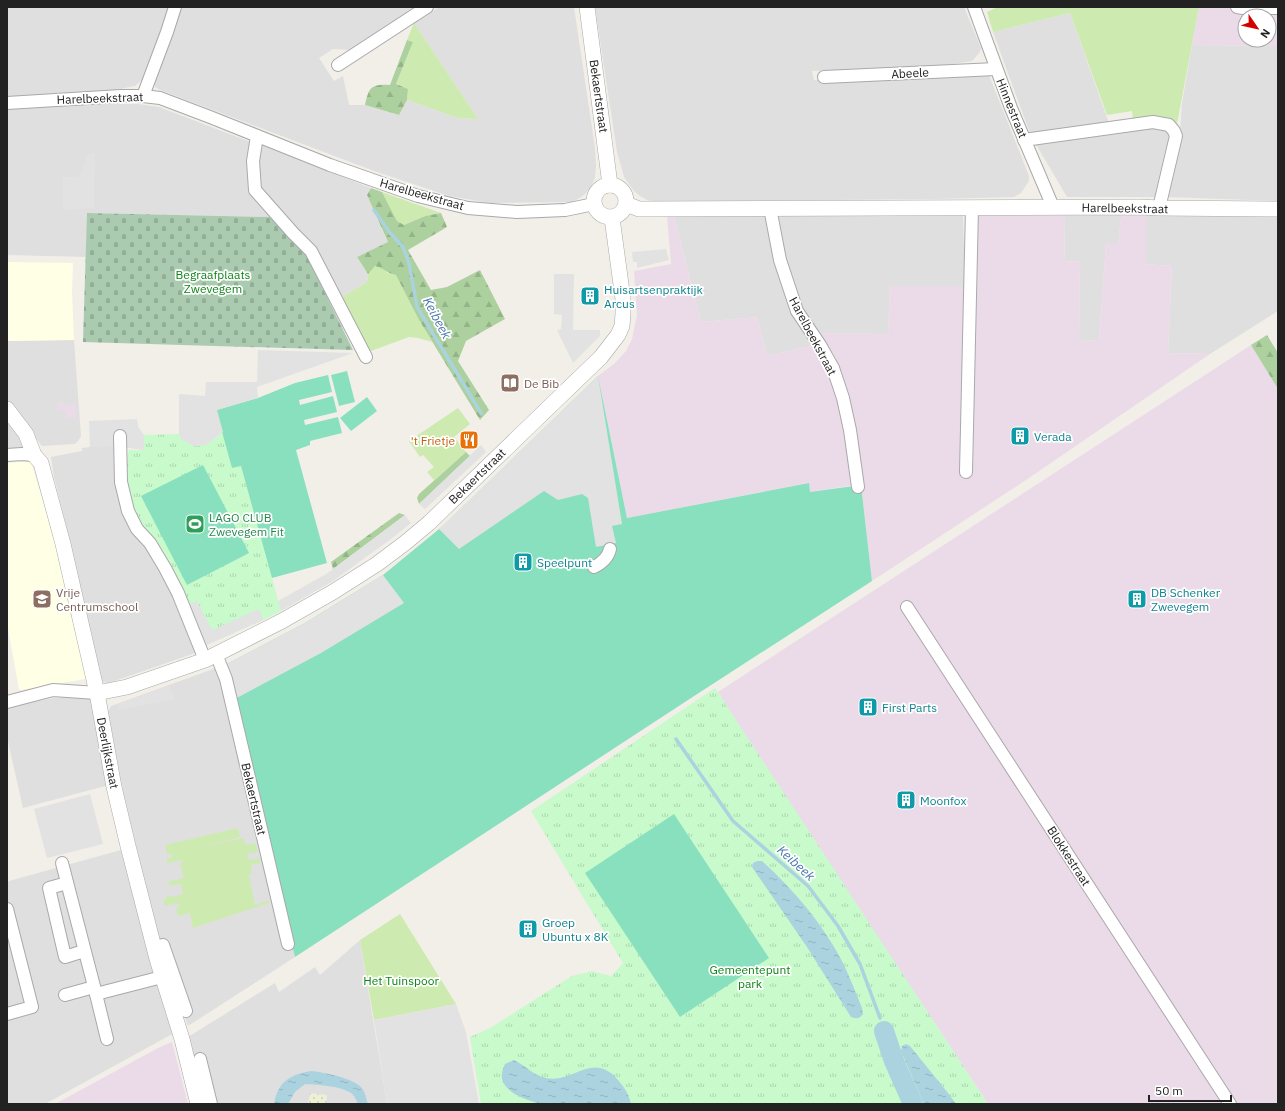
<svg xmlns="http://www.w3.org/2000/svg" width="1285" height="1111" viewBox="0 0 1285 1111" font-family="'IBM Plex Sans',sans-serif">
  <defs>
    <pattern id="farmland-dots" width="8" height="8" patternUnits="userSpaceOnUse"><rect width="8" height="8" fill="#eef0d5"/><path d="M2 2h.1M6 6h.1" fill="none" stroke="#ccceb7" stroke-width="1.8" stroke-linecap="round"/></pattern>
    <pattern id="forest-firs" width="22" height="20" patternUnits="userSpaceOnUse"><rect width="22" height="20" fill="#add19e"/><path d="M5 1l3.5 6h-7zM16 11l3.5 6h-7z" fill="#95b388"/></pattern>
    <pattern id="cemetery-stones" width="16" height="16" patternUnits="userSpaceOnUse"><rect width="16" height="16" fill="#aacbaf"/><path d="M2 7V4a2 2 0 0 1 4 0v3zM10 15v-3a2 2 0 0 1 4 0v3z" fill="#92ae96"/></pattern>
    <pattern id="park-tufts" width="24" height="20" patternUnits="userSpaceOnUse"><rect width="24" height="20" fill="#c8facc"/><path d="M3 7l-1-3M5 7V3M7 7l1-3M15 17l-1-3M17 17v-4M19 17l1-3" fill="none" stroke="#acd6af"/></pattern>
    <pattern id="water-ripples" width="26" height="14" patternUnits="userSpaceOnUse"><rect width="26" height="14" fill="#aad3df"/><path d="M2 4q2-2 4 0t4 0M15 11q2-2 4 0t4 0" fill="none" stroke="#92b5bf"/></pattern>
  </defs>
  <rect width="100%" height="100%" fill="#f2efe9"/>
  <!-- residential -->
  <g fill="#e0dfdf">
    <path d="M7,7H170L161,35L143,79L135,86L115,90L7,99Z"/>
    <path d="M178,7H416L352,50L333,49L319,58L334,81L343,76L349,105H365L399,115L407,100L458,118L478,119L414,23L439,7H574L595,148L596,166L595,178L591,187L584,195L573,202L490,203L449,196L374,171L160,90L155,87L154,82Z"/>
    <path d="M595,7H964L981,48L980,52L972,61L934,67L812,71L814,80L989,75L1029,176V181L1021,193L1014,197L935,199L653,202L647,200L640,196L634,191L624,177L617,152Z"/>
    <path d="M1070,13L1110,126L1031,136L993,32Z"/>
    <path d="M1192,45L1278,46V201L1166,197L1180,132L1182,103Z"/>
    <path d="M99,104H138L159,107L253,143L252,188L271,217L88,213L86,257L7,255V109Z"/>
    <path d="M1152,127L1171,130L1159,197H1067L1034,141Z"/>
    <path d="M258,144L371,188L367,195L388,243L357,257L368,274L367,282L342,297V304L263,195L256,182Z"/>
    <path d="M1122,210L1118,245L1106,244L1099,340L1079,341L1080,262L1065,261L1064,212Z"/>
    <path d="M1146,210L1278,215V311L1210,354L1168,353L1172,266L1146,264Z"/>
    <path d="M963,213L965,286H890L888,334L819,333L814,329L803,312L783,258L777,215Z"/>
    <path d="M767,215L816,345L767,356L757,317L701,322L674,216Z"/>
    <path d="M74,340L81,436L78,441L75,444L42,446L7,401V341Z"/>
    <path d="M7,412L25,449L7,450Z"/>
    <path d="M116,441L158,561L198,652L109,683L103,682L99,678L89,639L71,545L54,477L51,457L82,451V448L90,447V443Z"/>
    <path d="M227,664L265,838L295,957L188,1026L160,946L124,796L108,711L111,706Z"/>
    <path d="M71,697L92,699L109,785L23,808L7,737V708L53,698Z"/>
    <path d="M121,850L165,1006L174,1033L45,1104H7V884L9,881Z"/>
    <path d="M360,940L387,1104H206L188,1037L275,983L279,992L315,967L320,975Z"/>
  </g>
  <!-- industrial -->
  <g fill="#ebdbe8" fill-rule="evenodd">
    <path d="M1199,7H1278V46L1192,45ZM1245,16H1269V40H1245Z"/>
    <path d="M1122,210H1146V264L1172,266L1168,353L1210,354L1029,478L872,581L861,485L848,391L835,356L819,333L888,334L890,286H965L963,474L973,472L976,218L979,215L1064,212L1065,261L1080,262L1079,341L1099,340L1106,243L1118,244Z"/>
    <path d="M667,216H674L701,322L757,317L767,356L816,345L834,377L855,485L810,492L808,483L627,518L598,376L614,364L626,351L632,339L637,315L634,271L671,264Z"/>
    <path d="M1251,345L1278,389V1104H988L928,1013L862,920L718,692Z"/>
    <path d="M57,403H64L65,405L75,404L76,418H66V411H58Z"/>
    <path d="M172,1042L188,1104H55L158,1048Z"/>
  </g>
  <!-- education -->
  <g fill="#ffffe5">
    <path d="M7,262L73,263L72,292L74,340L7,341Z"/>
    <path d="M19,462H31L49,521L91,678L21,690L19,689L7,623V463Z"/>
  </g>
  <!-- farmland -->
  <path fill="url(#farmland-dots)" d="M310,1093L327,1095L326,1104H308Z"/>
  <!-- grass -->
  <g fill="#cdebb0">
    <path d="M998,7H1199L1177,124L1133,122L1132,111L1107,115L1070,13L993,32L987,12Z"/>
    <path d="M414,23L478,119L458,118L407,100L408,89L396,84L413,42L407,40Z"/>
    <path d="M382,192L441,213L425,216L404,225L397,221Z"/>
    <path d="M374,266L381,267L388,273L396,274L419,320L432,342L418,338L409,337L371,351L365,347L342,304V297L367,282L368,274Z"/>
    <path d="M458,408L470,424L454,437L466,452L434,480L427,472L434,467L423,455L420,457L409,441Z"/>
    <path d="M238,828L240,837L204,846L244,838L245,845L255,843L258,852L247,854L248,860L260,858V863L251,865L252,874L249,875L255,905L269,900V903L193,928L190,913L178,916L176,909L179,907V903L164,906V900L166,899V897L171,896L172,897L183,894L181,884L169,886L168,882L184,878L180,864L182,863V860L167,863V859L172,857L171,853L167,854L165,845Z"/>
    <path d="M400,914L456,1004L374,1020L360,940Z"/>
  </g>
  <!-- forest -->
  <g fill="url(#forest-firs)">
    <path d="M407,40L413,42L396,84L408,89L407,100L399,115L365,105C369,87 371,84 390,85Z"/>
    <path d="M371,188L382,192L397,221L404,225L425,216L441,213L447,227L408,250L431,290L447,287L480,270L505,319L466,341L458,361L489,410L480,420L419,320L396,275C385,273 385,268 375,266L368,274L357,257L388,242L367,195Z"/>
    <path d="M1267,335L1278,353V389L1251,345Z"/>
    <path d="M466,452L470,456L419,504L417,498L419,494Z"/>
    <path d="M399,513L405,515L333,569L331,562Z"/>
  </g>
  <!-- cemetery -->
  <path fill="url(#cemetery-stones)" d="M87,213L271,217L304,250L353,350L83,342Z"/>
  <!-- park -->
  <g fill="url(#park-tufts)">
    <path d="M223,432L232,468L241,465L281,611L263,620L200,648L178,593L137,529L121,482L129,450H144V435L179,434L181,439L213,440Z"/>
    <path d="M715,688L988,1104H481L470,1037L490,1028L572,976L592,971L611,976L623,963L531,811Z"/>
  </g>
  <!-- pitch -->
  <g fill="#88e0be">
    <path d="M347,371L355,402L339,406L331,375Z"/>
    <path d="M328,375L332,392L299,400L300,405L333,396L337,412L304,420L305,425L338,417L342,433L310,441V445L296,450L327,563L272,578L241,466L232,468L216,410L258,398L295,383Z"/>
    <path d="M598,376L627,518L809,483L810,492L861,485L872,581L688,700L295,957L265,838L227,664L305,623L383,575L444,525Z"/>
    <path d="M367,397L377,411L351,431L340,418Z"/>
    <path d="M203,465L249,553L187,585L141,496Z"/>
    <path d="M674,814L769,958L680,1017L585,873Z"/>
  </g>
  <!-- parking -->
  <g fill="#e2e2e2">
    <path d="M95,153L94,208L63,210V177H79L88,154Z"/>
    <path d="M666,249L669,260L637,268V262H633L632,252Z"/>
    <path d="M554,274H574L573,330H600V336L573,363L557,330L561,329L562,315L554,314Z"/>
    <path d="M258,350L353,353L257,387L258,398L217,410L223,432L206,445L199,446H193L181,439L179,434V394L205,396L206,382H257Z"/>
    <path d="M598,376L622,524L612,526L616,543L596,547L588,498L582,494L558,500L544,491L459,549L439,529Z"/>
    <path d="M137,419L138,427L144,435V450L113,446L90,447L89,421Z"/>
    <path d="M481,445L486,452L425,509L419,504Z"/>
    <path d="M405,515L411,523L391,539L333,581L281,611L278,601L328,573Z"/>
    <path d="M383,575L404,603L321,653L231,701L227,664L305,623Z"/>
    <path d="M197,601L212,630L259,609L263,620L200,648L184,606Z"/>
    <path d="M170,686L175,699L119,710L117,704Z"/>
    <path d="M90,794L103,844L47,858L34,809Z"/>
    <path d="M456,1004L466,1032L479,1104H387L374,1020Z"/>
  </g>
  <!-- water -->
  <g fill="url(#water-ripples)">
    <path d="M757,861H762C794,890 823,924 843,963C850,978 856,993 862,1008L863,1014C859,1019 857,1019 851,1017L807,947L752,867L753,863Z"/>
    <path d="M906,1044L910,1046L948,1093L956,1104H924L901,1051L902,1046Z"/>
    <path d="M514,1060C525,1065 534,1076 546,1078C573,1084 593,1050 618,1080C624,1087 629,1094 631,1104H542C529,1101 506,1094 502,1079C501,1074 503,1068 505,1064Z"/>
    <path d="M311,1071C323,1072 352,1078 361,1087C365,1091 366,1098 368,1104H358C356,1100 355,1096 351,1093C341,1086 318,1085 305,1084L295,1092L288,1104H274C278,1081 290,1075 311,1071Z"/>
  </g>
  <g fill="none" stroke-linecap="round" stroke-linejoin="round">
    <!-- stream -->
    <g stroke="#aad3df" stroke-width="3.5">
      <path d="M374,210L390,233L403,247L409,263L417,307L481,413"/>
      <path d="M676,739L733,821L808,886L838,926L860,964L880,1018"/>
    </g>
    <!-- river -->
    <path stroke="#aad3df" stroke-width="20" d="M884,1031L894,1061L913,1104"/>
    <!-- minor casing -->
    <g stroke="#a9a9a9" stroke-width="14">
      <g id="minor">
        <path d="M974,7L1011,108L1053,207"/>
        <path d="M1237,7L1243,8H1278"/>
        <path d="M338,65L427,7"/>
        <path d="M824,77L996,69"/>
        <path d="M143,96L167,32L175,7"/>
        <path d="M7,103L121,96H143L160,98L210,117L330,165L418,196L447,203L468,208L517,212L565,210L594,204"/>
        <path d="M257,136L253,161L255,190L293,233L311,251L366,357"/>
        <path d="M1024,140L1153,122L1169,125L1174,131L1176,136L1159,208"/>
        <path d="M770,208L780,260L797,311L820,345L833,368L843,398L850,430L858,487"/>
        <path d="M120,436L121,482L128,511L137,529L150,543L165,568L178,593L205,660"/>
        <path d="M7,455L22,454L34,455"/>
        <path d="M966,472L972,208"/>
        <path d="M594,567C602,563 608,558 610,549"/>
        <path d="M907,607L1230,1104"/>
        <path d="M216,654L226,679L288,944"/>
        <path d="M7,702L53,690L97,693"/>
        <path d="M62,863L96,994"/>
        <path d="M67,883L49,888L65,957L84,951"/>
        <path d="M7,909L32,1007L7,1014"/>
        <path d="M154,948L163,945L186,1011"/>
        <path d="M65,995L94,987"/>
        <path d="M107,1039L96,994L162,977"/>
        <path d="M200,1059L211,1104"/>
      </g>
    </g>
    <!-- tertiary casing -->
    <g stroke="#a9a9a9" stroke-width="16">
      <g id="tertiary">
        <path d="M587,7L610,185"/>
        <circle cx="610" cy="201" r="16"/>
        <path d="M626,204L639,209H646L1140,207L1159,208L1278,209"/>
        <path d="M7,409L26,434L34,455L41,463L63,544L97,693L114,787L128,846L157,959L182,1039L198,1104"/>
        <path d="M97,693L127,687L205,660L282,621L333,592L377,564L405,543L429,523L601,357L618,335L622,326L623,314V299L612,218"/>
      </g>
    </g>
    <!-- minor -->
    <use href="#minor" stroke="#fff" stroke-width="12"/>
    <!-- tertiary -->
    <use href="#tertiary" stroke="#fff" stroke-width="15"/>
  </g>
  <!-- icons -->
  <defs>
    <g id="building-square" transform="scale(1)"><rect x="-9" y="-9" width="18" height="18" rx="4" fill="#0f9aa8" stroke="#fff"/><path d="M-4-6H4V6H1V3H-1V6H-4ZM-2.5-4.3h1.7v1.8h-1.7ZM.8-4.3h1.7v1.8H.8ZM-2.5-1h1.7V.8h-1.7ZM.8-1h1.7V.8H.8Z" fill="#fff"/></g>
    <g id="library-square" transform="scale(1)"><rect x="-9" y="-9" width="18" height="18" rx="4" fill="#8d6e63" stroke="#fff"/><path d="M-6-4Q-3-5.5-.7-3.5V5Q-3 3-6 4ZM6-4Q3-5.5 .7-3.5V5Q3 3 6 4Z" fill="#fff"/></g>
    <g id="restaurant-square" transform="scale(1)"><rect x="-9" y="-9" width="18" height="18" rx="4" fill="#e8710a" stroke="#fff"/><path d="M-5-6h1v4h1v-4h1v4h1v-4h1v5L-1.5 .5V6h-2V.5L-5-1ZM5-6V6H3V1.5H1.5Q1.5-4 5-6Z" fill="#fff"/></g>
    <g id="stadium-square" transform="scale(1)"><rect x="-9" y="-9" width="18" height="18" rx="4" fill="#2e9e5b" stroke="#fff"/><path d="M0-5a6.5 5 0 1 0 0 10a6.5 5 0 1 0 0-10ZM-3.5-1.8h7v3.6h-7Z" fill="#fff"/></g>
    <g id="school-square" transform="scale(1)"><rect x="-9" y="-9" width="18" height="18" rx="4" fill="#8d6e63" stroke="#fff"/><path d="M0-5L7-2L0 1L-7-2ZM-4 1L0 2.5L4 1V4Q0 6-4 4Z" fill="#fff"/></g>
  </defs>
  <g fill-rule="evenodd">
    <use href="#building-square" x="590" y="296"/>
    <use href="#library-square" x="510" y="383"/>
    <use href="#building-square" x="1020" y="436"/>
    <use href="#restaurant-square" x="469" y="440"/>
    <use href="#stadium-square" x="195" y="524"/>
    <use href="#building-square" x="523" y="562"/>
    <use href="#school-square" x="42" y="599"/>
    <use href="#building-square" x="1137" y="599"/>
    <use href="#building-square" x="868" y="707"/>
    <use href="#building-square" x="906" y="800"/>
    <use href="#building-square" x="528" y="929"/>
  </g>
  <g text-anchor="middle" dominant-baseline="central" stroke-width="3.5" stroke-linejoin="round" paint-order="stroke">
    <!-- street labels -->
    <g font-size="12" fill="#222" stroke="#fff">
      <text transform="translate(910 73) rotate(-3)">Abeele</text>
      <text transform="translate(599 96) rotate(82)">Bekaertstraat</text>
      <text transform="translate(100 98) rotate(-2)">Harelbeekstraat</text>
      <text transform="translate(1012 108) rotate(68)">Hinnestraat</text>
      <text transform="translate(422 194) rotate(16)">Harelbeekstraat</text>
      <text transform="translate(1125 208) rotate(1)">Harelbeekstraat</text>
      <text transform="translate(813 336) rotate(62)">Harelbeekstraat</text>
      <text transform="translate(477 476) rotate(-44)">Bekaertstraat</text>
      <text transform="translate(108 753) rotate(79)">Deerlijkstraat</text>
      <text transform="translate(254 799) rotate(77)">Bekaertstraat</text>
      <text transform="translate(1069 856) rotate(57)">Blokkestraat</text>
    </g>
    <!-- park labels -->
    <g font-size="12" fill="#0c8416" stroke="#fff">
      <text x="213" y="274">Begraafplaats<tspan x="213" dy="14">Zwevegem</tspan></text>
      <text x="750" y="969">Gemeentepunt<tspan x="750" dy="14">park</tspan></text>
      <text x="401" y="980">Het Tuinspoor</text>
    </g>
    <!-- culture labels -->
    <g font-size="12" fill="#0d838f" stroke="#fff" text-anchor="start">
      <text x="604" y="289">Huisartsenpraktijk<tspan x="604" dy="14">Arcus</tspan></text>
      <text x="1034" y="436">Verada</text>
      <text x="537" y="562">Speelpunt</text>
      <text x="1151" y="592">DB Schenker<tspan x="1151" dy="14">Zwevegem</tspan></text>
      <text x="882" y="707">First Parts</text>
      <text x="920" y="800">Moonfox</text>
      <text x="542" y="922">Groep<tspan x="542" dy="14">Ubuntu x 8K</tspan></text>
    </g>
    <!-- education labels -->
    <g font-size="12" fill="#785e54" stroke="#fff" text-anchor="start">
      <text x="524" y="383">De Bib</text>
      <text x="56" y="592">Vrije<tspan x="56" dy="14">Centrumschool</tspan></text>
    </g>
    <!-- food labels -->
    <g font-size="12" fill="#c56008" stroke="#fff" text-anchor="end">
      <text x="455" y="440">'t Frietje</text>
    </g>
    <!-- leisure labels -->
    <g font-size="12" fill="#27864d" stroke="#fff" text-anchor="start">
      <text x="209" y="517">LAGO CLUB<tspan x="209" dy="14">Zwevegem Fit</tspan></text>
    </g>
    <!-- water labels -->
    <g font-size="13" font-style="italic" fill="#4a7aab" stroke="#fff">
      <text transform="translate(437 318) rotate(62)">Keibeek</text>
      <text transform="translate(796 863) rotate(42)">Keibeek</text>
    </g>
  </g>
  <!-- border -->
  <rect width="1285" height="1111" fill="none" stroke="#222222" stroke-width="16"/>
  <!-- north arrow -->
  <g transform="translate(1257 28) rotate(124)"><circle r="19" fill="#ffffff" stroke="#a7a7a7"/>
  <path d="M0-3L7 15L0 10L-7 15Z" fill="#d40000"/>
  <text y="-6" font-size="11" font-weight="bold" text-anchor="middle" fill="#222222">N</text>
  </g>
  <!-- scale -->
  <path d="M1149 1095v6h82v-6" fill="none" stroke="#222222" stroke-width="2"/>
  <text x="1155" y="1095" font-size="12" fill="#222222" stroke="#ffffff" stroke-width="3" paint-order="stroke">50 m</text>
</svg>
